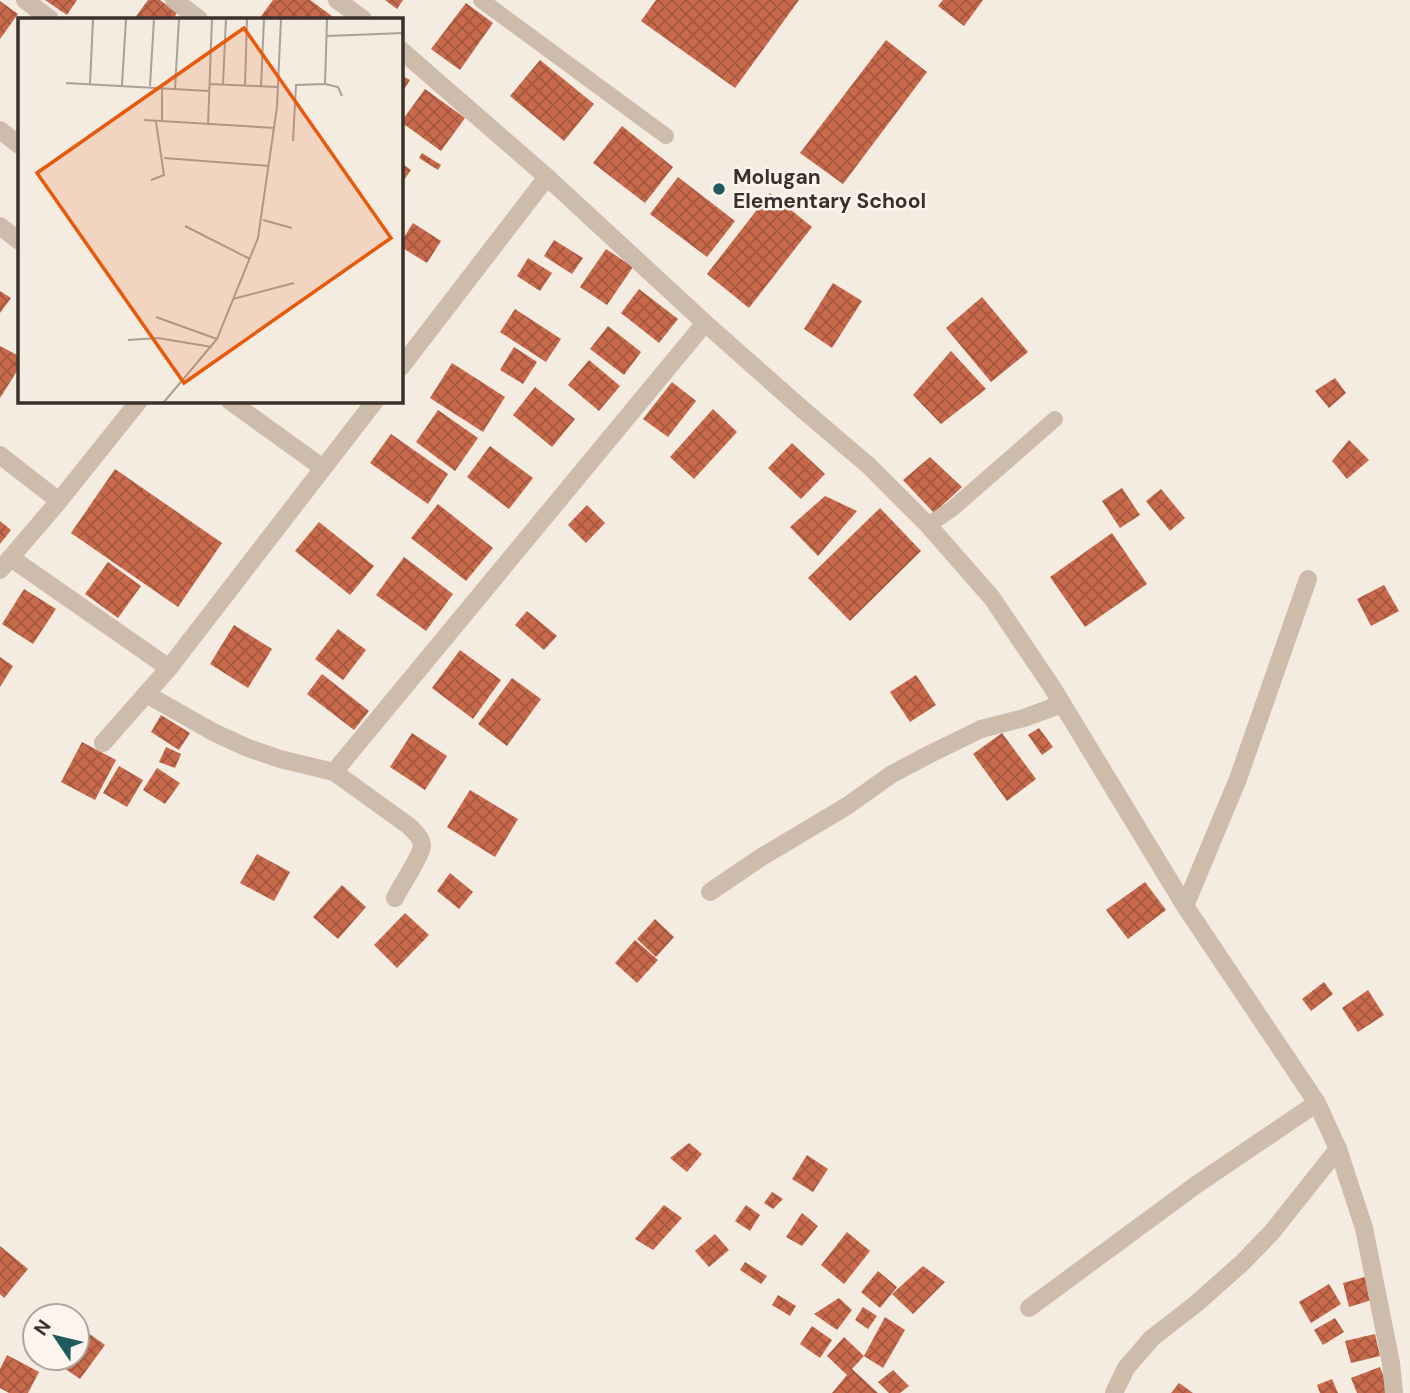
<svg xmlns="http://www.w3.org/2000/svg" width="1410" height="1393" viewBox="0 0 1410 1393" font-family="'DM Sans',sans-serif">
  <defs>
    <pattern id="building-cross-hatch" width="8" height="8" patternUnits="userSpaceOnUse" patternTransform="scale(1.75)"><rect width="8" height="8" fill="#c8694b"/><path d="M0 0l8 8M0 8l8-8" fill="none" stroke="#a4573f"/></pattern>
  </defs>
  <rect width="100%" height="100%" fill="#f4ebe1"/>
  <!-- building -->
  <g fill="url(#building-cross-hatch)">
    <path d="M45,0H77L67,15Z"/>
    <path d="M148,0H160L177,13L173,19H134Z"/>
    <path d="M273,0H310L336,19H259Z"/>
    <path d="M385,0H403L397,9Z"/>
    <path d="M656,0H799L735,88L641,21Z"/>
    <path d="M943,0H983L964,26L938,6Z"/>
    <path d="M0,1L18,14L0,39Z"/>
    <path d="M466,3L493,23L460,70L431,49Z"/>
    <path d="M886,40L927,72L843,184L800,153Z"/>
    <path d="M540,60L594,104L564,141L510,96Z"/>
    <path d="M401,75L410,80L401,94Z"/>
    <path d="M425,89L465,118L441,151L401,122Z"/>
    <path d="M622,126L673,167L645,203L593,163Z"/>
    <path d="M422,153L441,165L438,170L419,158Z"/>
    <path d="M401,163L411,170L404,180L401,178Z"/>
    <path d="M678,177L735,221L707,257L650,214Z"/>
    <path d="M770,193L812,227L749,308L707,274Z"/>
    <path d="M413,223L441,241L427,263L401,247V242Z"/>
    <path d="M554,240L583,258L572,274L544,256Z"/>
    <path d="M606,249L633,267L607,305L580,287Z"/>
    <path d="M528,258L552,273L540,291L517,276Z"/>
    <path d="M833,283L862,301L832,348L804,329Z"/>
    <path d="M639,289L678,319L659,343L621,313Z"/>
    <path d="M0,291L11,298L0,313Z"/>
    <path d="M982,297L1028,352L991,382L946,328Z"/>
    <path d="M515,309L561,339L546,362L500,332Z"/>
    <path d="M608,326L641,352L624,375L590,349Z"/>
    <path d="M0,346L19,356V368L0,398Z"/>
    <path d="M514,347L537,362L523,384L500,370Z"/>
    <path d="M951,351L986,389L941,424L913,395Z"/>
    <path d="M589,360L620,386L599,411L568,385Z"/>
    <path d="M452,363L505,397L483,432L430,398Z"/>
    <path d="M1335,378L1346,393L1329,408L1315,391Z"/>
    <path d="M672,382L696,401L668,437L643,419Z"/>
    <path d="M535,387L575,419L552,447L513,415Z"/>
    <path d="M713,409L737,432L694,479L670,457Z"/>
    <path d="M438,410L478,438L455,471L416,442Z"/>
    <path d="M391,434L448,474L428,504L370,463Z"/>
    <path d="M1349,440L1369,460L1347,479L1332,461Z"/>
    <path d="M792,443L825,474L801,499L768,468Z"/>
    <path d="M490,446L533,478L509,509L467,477Z"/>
    <path d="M930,457L962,487L934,513L903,480Z"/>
    <path d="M115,469L222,543L178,607L71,533Z"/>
    <path d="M1122,488L1140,515L1120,528L1102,501Z"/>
    <path d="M1161,489L1185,518L1170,531L1146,501Z"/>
    <path d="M825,496L857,511L818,556L790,527Z"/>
    <path d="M438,504L493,548L466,581L411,538Z"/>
    <path d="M587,505L605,523L586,543L568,525Z"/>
    <path d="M880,508L921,551L850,621L808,578Z"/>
    <path d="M0,521L11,530L0,544Z"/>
    <path d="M319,522L374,566L350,595L295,551Z"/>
    <path d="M1112,533L1147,584L1085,627L1050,577Z"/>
    <path d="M404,557L453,594L426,631L376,595Z"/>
    <path d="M108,562L141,586L118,618L85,594Z"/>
    <path d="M1384,585L1399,611L1371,626L1357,599Z"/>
    <path d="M24,589L56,609L33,644L2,624Z"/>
    <path d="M527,611L557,636L544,650L515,625Z"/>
    <path d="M234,625L272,649L248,688L210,664Z"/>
    <path d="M338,629L366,650L343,680L315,659Z"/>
    <path d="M460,650L501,680L473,719L432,688Z"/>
    <path d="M0,657L13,666L0,687Z"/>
    <path d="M322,674L369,711L354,730L307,694Z"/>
    <path d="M916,675L936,705L910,722L890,692Z"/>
    <path d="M512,678L541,699L507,746L478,724Z"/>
    <path d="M161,715L190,733L179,750L151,732Z"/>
    <path d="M1039,728L1053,747L1042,755L1028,735Z"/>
    <path d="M412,733L447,756L425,790L390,767Z"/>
    <path d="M1002,733L1036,779L1007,801L973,754Z"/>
    <path d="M82,742L116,760L95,800L61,782Z"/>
    <path d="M166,747L181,754L175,768L159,762Z"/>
    <path d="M119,766L143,780L127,807L103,793Z"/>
    <path d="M157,768L180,783L165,804L143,790Z"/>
    <path d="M470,790L518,819L495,857L447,827Z"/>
    <path d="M257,854L290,872L274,901L240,883Z"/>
    <path d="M450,873L473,892L459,909L437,891Z"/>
    <path d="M1145,882L1166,910L1128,939L1106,910Z"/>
    <path d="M342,885L366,907L338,939L313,917Z"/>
    <path d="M405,913L429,935L397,968L374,945Z"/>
    <path d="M655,919L674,937L656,957L637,939Z"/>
    <path d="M635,940L658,960L637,983L615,963Z"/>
    <path d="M1324,982L1333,994L1311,1011L1302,999Z"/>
    <path d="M1368,990L1384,1015L1358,1032L1342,1008Z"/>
    <path d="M689,1143L702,1154L687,1172L670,1158Z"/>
    <path d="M807,1155L828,1169L813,1192L792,1179Z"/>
    <path d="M772,1192L783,1199L773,1209L764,1203Z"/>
    <path d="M664,1205L682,1218L653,1250L635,1239Z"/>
    <path d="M746,1205L760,1215L750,1231L735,1221Z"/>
    <path d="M802,1213L818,1226L802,1246L786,1237Z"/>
    <path d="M847,1232L870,1251L844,1284L821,1265Z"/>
    <path d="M715,1234L729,1250L709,1267L695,1251Z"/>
    <path d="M0,1246L28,1269L4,1298L0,1294Z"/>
    <path d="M745,1262L767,1276L761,1284L740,1270Z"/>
    <path d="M923,1266L945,1282L913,1314L892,1294Z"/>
    <path d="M878,1271L897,1287L880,1308L861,1292Z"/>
    <path d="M1368,1276L1375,1299L1349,1307L1343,1283Z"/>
    <path d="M1329,1284L1341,1304L1311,1323L1299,1302Z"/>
    <path d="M778,1295L796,1306L790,1316L772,1305Z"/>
    <path d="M839,1298L852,1310L837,1330L814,1314Z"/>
    <path d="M863,1307L877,1316L868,1329L855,1320Z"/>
    <path d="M885,1317L905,1330L883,1368L864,1356Z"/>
    <path d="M1335,1318L1344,1332L1323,1345L1314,1330Z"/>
    <path d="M77,1325L105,1345L80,1379L50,1358H77Z"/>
    <path d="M812,1326L832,1340L820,1358L800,1344Z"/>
    <path d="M1375,1334L1380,1356L1351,1363L1345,1341Z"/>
    <path d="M844,1337L864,1356L852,1369L878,1393H832L847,1375L827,1356Z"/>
    <path d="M7,1355L39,1372L28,1393H9L0,1388V1369Z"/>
    <path d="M1380,1367L1390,1393H1357L1351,1378Z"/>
    <path d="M893,1370L909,1386L900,1393H889L878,1382Z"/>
    <path d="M1332,1379L1338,1393H1320L1317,1385Z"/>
    <path d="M1179,1383L1193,1393H1171Z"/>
  </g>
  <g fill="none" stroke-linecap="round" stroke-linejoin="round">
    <!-- lane -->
    <g stroke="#cdbbac" stroke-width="16">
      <path d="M481,0L666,136"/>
      <path d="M928,525L952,509L1055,419"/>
    </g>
    <!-- street -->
    <g stroke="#cdbbac" stroke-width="18">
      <path d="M25,0L50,19"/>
      <path d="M174,0L199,19"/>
      <path d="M337,0L363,19"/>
      <path d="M401,50L547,177L705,323L801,408L869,466L928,525L992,598L1052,687L1185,906L1317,1103L1338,1149L1364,1228L1391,1363L1394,1393"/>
      <path d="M0,130L19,145"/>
      <path d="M0,226L19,241"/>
      <path d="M401,367L547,177"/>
      <path d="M230,401L323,468"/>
      <path d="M0,455L59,501"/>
      <path d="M11,558L169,668"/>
      <path d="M0,570L59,501L139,401"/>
      <path d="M146,694L215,733L248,748L280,759L334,772L409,826C414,831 421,837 422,845C422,855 400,887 395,898"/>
      <path d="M103,743L169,668L375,401"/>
      <path d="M334,772L705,323"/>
      <path d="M710,892L760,858L847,806L892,774L930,754L981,729L1024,718L1062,704"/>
      <path d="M1185,906L1238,779L1308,579"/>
      <path d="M1029,1308L1196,1185L1317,1103"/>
      <path d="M1114,1393L1126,1368L1152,1338L1197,1303L1242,1263L1272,1232L1338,1149"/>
    </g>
  </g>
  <!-- markers -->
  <circle fill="#1f5a5e" stroke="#fbf5ee" stroke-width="2.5" cx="719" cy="189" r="7"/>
  <g text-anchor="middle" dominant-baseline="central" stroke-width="5" stroke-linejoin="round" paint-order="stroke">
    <!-- poi labels -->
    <g font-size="21" font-weight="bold" fill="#3b302b" stroke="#fbf5ee" text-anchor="start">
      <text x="733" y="177">Molugan<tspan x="733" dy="24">Elementary School</tspan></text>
    </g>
  </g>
  <!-- overview -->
  <g transform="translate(18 18)">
    <rect width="385" height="385" fill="#f4ebe1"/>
    <path fill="none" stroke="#aaa098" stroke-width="2" d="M309,18L385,15M48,65L191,73M72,66L75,1M191,66L261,69M205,66L208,1M307,66L320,69L324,78M104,67L108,1M132,68L136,1M227,68L229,1M243,68L246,1M144,69V104M157,71L161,1M126,102L257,110M190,107L194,1M275,123L278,67L307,66L309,1M146,140L251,148M133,162L146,157L138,104M245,202L274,210M167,208L232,241M215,281L276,265M138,299L199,321M110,322L140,320L194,329M146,384L199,321L240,220L259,89L263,1"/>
    <path fill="#e8590c" fill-opacity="0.15" stroke="#e8590c" stroke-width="3.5" d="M226,10L373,220L166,365L19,155Z"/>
    <rect width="385" height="385" fill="none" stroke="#3b302b" stroke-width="3.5"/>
  </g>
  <!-- north arrow -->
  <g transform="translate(56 1337) rotate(305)"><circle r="33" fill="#fbf5ee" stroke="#aea6a0" stroke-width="2"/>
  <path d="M0-5L12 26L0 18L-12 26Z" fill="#1f5a5e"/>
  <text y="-10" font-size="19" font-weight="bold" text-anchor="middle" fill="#3b302b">N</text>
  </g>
</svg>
